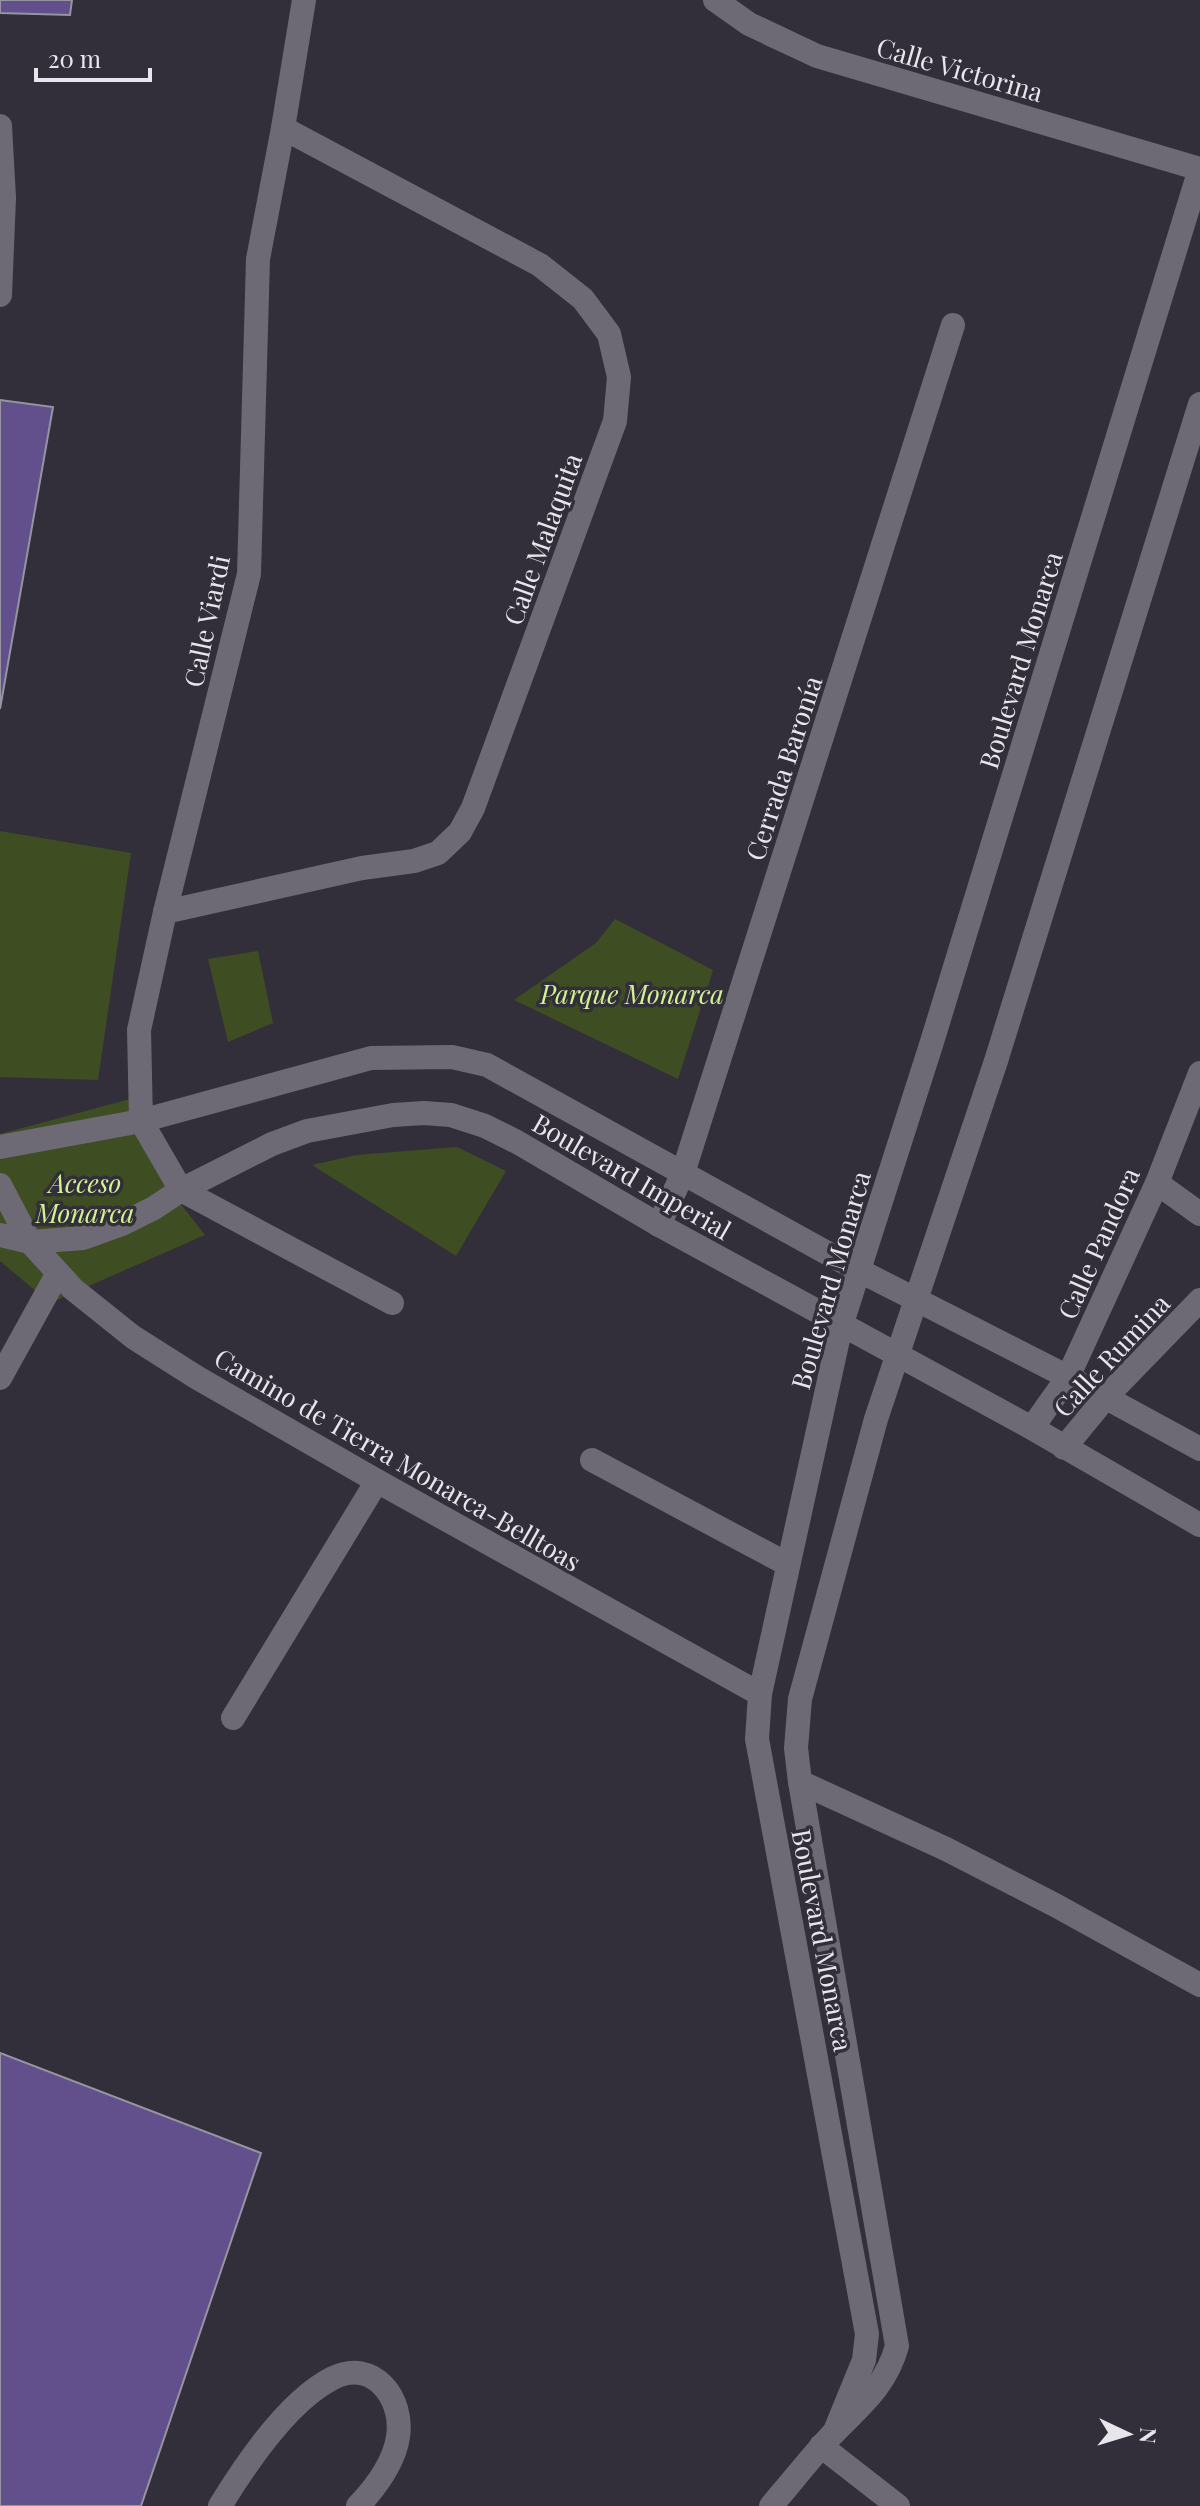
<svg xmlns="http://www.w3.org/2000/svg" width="1200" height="2506" viewBox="0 0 1200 2506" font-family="'Playfair Display',serif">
  <rect width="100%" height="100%" fill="#322f3a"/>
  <!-- green -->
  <g fill="#3f4d23">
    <path d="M0,831L131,853L98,1080L0,1077Z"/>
    <path d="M615,919L713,970L678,1079L514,1000L596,943Z"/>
    <path d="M258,951L273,1023L228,1042L208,959Z"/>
    <path d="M145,1095L176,1198L205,1235L50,1303L0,1261V1134Z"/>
    <path d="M457,1147L506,1171L456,1256L312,1165L356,1155Z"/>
  </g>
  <!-- building -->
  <g fill="#62508d" stroke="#9794a1" stroke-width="2">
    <path d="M0,0H72L70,15L0,13Z"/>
    <path d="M0,400L53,407L0,709Z"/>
    <path d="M0,2053L261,2153L141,2506H0Z"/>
  </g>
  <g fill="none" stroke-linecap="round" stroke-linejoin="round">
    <!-- minor -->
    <g stroke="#6d6a76" stroke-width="24">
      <path d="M304,0L283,128L258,259L249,574L165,912L139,1030L141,1121L181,1190L392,1303"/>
      <path d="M715,0L749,24L817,56L1200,169"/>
      <path d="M0,126L4,198H0"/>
      <path d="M0,295L4,198"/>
      <path d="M165,912L362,868L414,861L438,853L460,832L473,808L615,421L619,377L609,334L583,299L540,265L283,128"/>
      <path d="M0,1147L141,1121L371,1058L452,1057L487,1065L858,1270L1068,1377L1200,1449"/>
      <path d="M1157,1183L1200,1214"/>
      <path d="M0,1185L30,1242L73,1289L133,1337L196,1377L377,1481L760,1694"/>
      <path d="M659,1225L683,1173L953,325"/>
      <path d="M0,1235L30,1242L83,1238L122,1224L154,1208L181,1190L272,1144L307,1131L393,1115L424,1113L451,1115L485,1126L517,1142L659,1225L1032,1428L1200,1525"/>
      <path d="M0,1378L58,1273"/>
      <path d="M1032,1428L1068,1377L1157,1183L1200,1073"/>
      <path d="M1064,1448L1106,1397L1200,1300"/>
      <path d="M592,1460L787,1564"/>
      <path d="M233,1718L377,1481"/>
      <path d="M800,1782L946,1849L1055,1905L1200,1985"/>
      <path d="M835,2431L864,2360L867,2334L757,1739L760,1694L841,1326L931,1045L1200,169"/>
      <path d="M821,2446L898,2506"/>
      <path d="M220,2506C245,2465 289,2400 333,2378C374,2358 404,2399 398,2437C394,2463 375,2488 358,2506"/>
      <path d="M771,2506C790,2484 808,2461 828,2439C857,2408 885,2389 897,2346L800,1782L796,1748L800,1699L876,1419L996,1061L1200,404"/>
    </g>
  </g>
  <g text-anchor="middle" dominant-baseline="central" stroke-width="7" stroke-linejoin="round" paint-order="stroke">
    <!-- street labels -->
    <g font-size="26" fill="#e8e6ed" stroke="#322f3a">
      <text transform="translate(960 69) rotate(16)">Calle Victorina</text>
      <text transform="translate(542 539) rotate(-70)">Calle Malaquita</text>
      <text transform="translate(206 621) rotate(-78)">Calle Viardi</text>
      <text transform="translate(1020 660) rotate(-73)">Boulevard Monarca</text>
      <text transform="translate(783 768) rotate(-72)">Cerrada Baronía</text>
      <text transform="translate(632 1176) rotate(30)">Boulevard Imperial</text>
      <text transform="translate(1098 1243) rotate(-66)">Calle Pandora</text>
      <text transform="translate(830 1280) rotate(-74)">Boulevard Monarca</text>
      <text transform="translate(1111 1355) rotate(-47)">Calle Rumina</text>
      <text transform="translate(398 1459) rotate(30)">Camino de Tierra Monarca-Belltoas</text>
      <text transform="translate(823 1940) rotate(79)">Boulevard Monarca</text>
    </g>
    <!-- park labels -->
    <g font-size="26" font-style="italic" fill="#d2f392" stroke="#322f3a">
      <text x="632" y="993">Parque Monarca</text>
      <text x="85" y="1182">Acceso<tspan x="85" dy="30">Monarca</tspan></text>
    </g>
  </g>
  <!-- north arrow -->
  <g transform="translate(1128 2434) rotate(94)" stroke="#322f3a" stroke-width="6" paint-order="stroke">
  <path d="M0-6L14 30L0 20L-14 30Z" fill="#e8e6ed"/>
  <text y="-12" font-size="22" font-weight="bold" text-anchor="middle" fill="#e8e6ed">N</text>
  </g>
  <!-- scale -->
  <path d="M36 68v12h114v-12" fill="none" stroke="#e8e6ed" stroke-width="4"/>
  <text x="48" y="68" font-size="24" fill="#e8e6ed" stroke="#322f3a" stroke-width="6" paint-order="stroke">20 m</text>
</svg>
